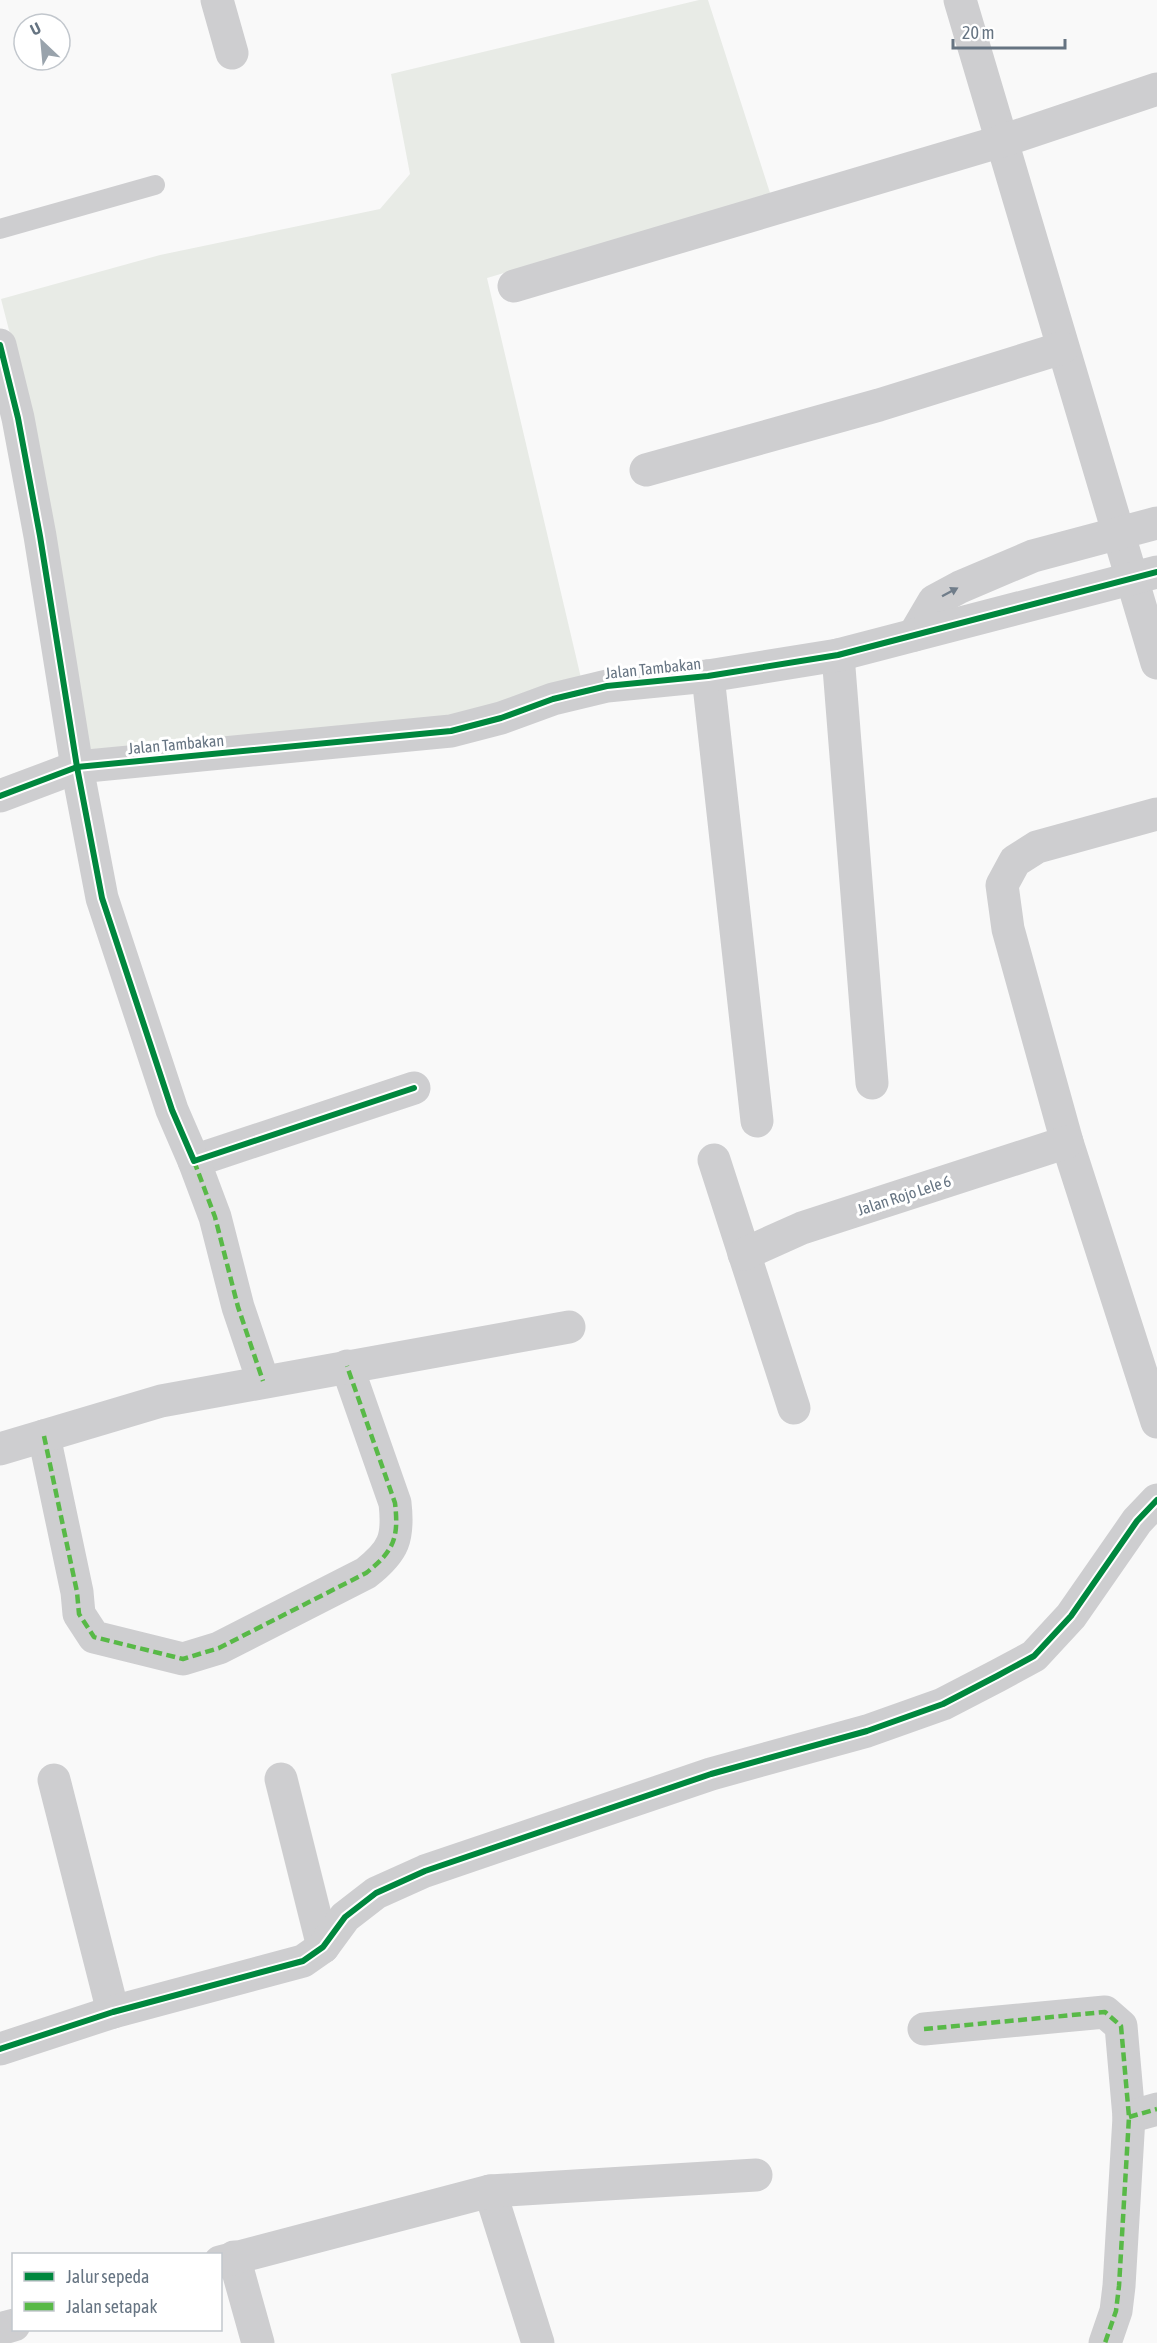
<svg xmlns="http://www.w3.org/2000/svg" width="1157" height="2343" viewBox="0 0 1157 2343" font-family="'Asap Condensed',sans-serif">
  <rect width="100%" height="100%" fill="#f9f9f9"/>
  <!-- green -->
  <path fill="#e8ebe6" d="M699,0H708L771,196L487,278L581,678L477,715L84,760L29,408L1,299L160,255L380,209L410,174L391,74Z"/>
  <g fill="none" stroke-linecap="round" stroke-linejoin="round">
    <!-- service -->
    <path stroke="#ceced0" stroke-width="20" d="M0,229L155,185"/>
    <!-- minor -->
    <g stroke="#ceced0" stroke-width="33">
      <path d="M217,0L232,53"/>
      <path d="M960,0L1157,663"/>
      <path d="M514,286L1002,141L1157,89"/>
      <path d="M0,345L18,418L40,536L77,767L102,898L172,1110L194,1161L414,1088"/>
      <path d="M646,470L879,405L1062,348"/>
      <path d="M914,635L934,601L960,587L1033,556L1157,523"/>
      <path d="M838,655L872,1083"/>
      <path d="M708,676L757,1121"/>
      <path d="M0,796L77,767L451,731L501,718L553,699L607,686L708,676L838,655L1157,572"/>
      <path d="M1157,814L1037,847L1015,861L1002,885L1008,929L1067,1142L1157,1422"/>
      <path d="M714,1160L794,1408"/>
      <path d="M194,1161L215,1217L238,1307L263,1381"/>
      <path d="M744,1254L802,1228L1067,1142"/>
      <path d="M44,1436L77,1592L79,1614L94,1637L183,1659L219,1648L366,1573C394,1551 399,1538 395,1503L347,1366"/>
      <path d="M0,1449L161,1401L569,1327"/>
      <path d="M281,1779L323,1947"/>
      <path d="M54,1780L113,2012"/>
      <path d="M924,2029L1105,2012L1121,2026L1129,2117L1119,2286L1116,2311L1105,2343"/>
      <path d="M0,2049L113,2012L303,1961L323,1947L345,1917L376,1893L425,1871L711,1774L867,1731L943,1704L997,1676L1034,1656L1071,1616L1137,1521L1157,1500"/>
      <path d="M1129,2117L1157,2109"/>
      <path d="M490,2191L538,2343"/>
      <path d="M234,2257L258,2343"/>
      <path d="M220,2262L490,2191L756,2175"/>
      <path d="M0,2329L14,2325"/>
    </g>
    <!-- quiet -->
    <g stroke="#58b947" stroke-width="4.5" stroke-dasharray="9 4.5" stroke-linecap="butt">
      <path d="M194,1161L215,1217L238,1307L263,1381"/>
      <path d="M44,1436L77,1592L79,1614L94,1637L183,1659L219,1648L366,1573C394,1551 399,1538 395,1503L347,1366"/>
      <path d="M924,2029L1105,2012L1121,2026L1129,2117L1119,2286L1116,2311L1105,2343"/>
      <path d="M1129,2117L1157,2109"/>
    </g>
    <!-- cycleway casing -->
    <g stroke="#fff" stroke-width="10">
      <g id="cycleway">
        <path d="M0,345L18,418L40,536L77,767L102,898L172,1110L194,1161L414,1088"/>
        <path d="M0,796L77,767L451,731L501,718L553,699L607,686L708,676L838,655L1157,572"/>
        <path d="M0,2049L113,2012L303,1961L323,1947L345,1917L376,1893L425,1871L711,1774L867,1731L943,1704L997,1676L1034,1656L1071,1616L1137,1521L1157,1500"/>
      </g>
    </g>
    <!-- cycleway -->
    <use href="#cycleway" stroke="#00873e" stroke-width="6"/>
  </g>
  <!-- one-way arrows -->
  <defs><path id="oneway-solid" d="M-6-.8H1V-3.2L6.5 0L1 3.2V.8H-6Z" transform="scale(1.5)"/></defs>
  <use fill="#707d8a" href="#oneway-solid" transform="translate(950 592) rotate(-28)"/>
  <g text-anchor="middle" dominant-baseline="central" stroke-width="6" stroke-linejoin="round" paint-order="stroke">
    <!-- street labels -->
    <g font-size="16" fill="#667482" stroke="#fff">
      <text transform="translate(653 668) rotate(-6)">Jalan Tambakan</text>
      <text transform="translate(176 744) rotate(-5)">Jalan Tambakan</text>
      <text transform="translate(904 1195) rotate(-18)">Jalan Rojo Lele 6</text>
    </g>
  </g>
  <!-- legend -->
  <rect x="12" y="2253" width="210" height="78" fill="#ffffff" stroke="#c2c7cd" stroke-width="1.5"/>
  <rect x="24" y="2272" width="30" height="9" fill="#00873e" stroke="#c2c7cd" stroke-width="1.5"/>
  <text x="66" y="2283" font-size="18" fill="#667482">Jalur sepeda</text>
  <rect x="24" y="2302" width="30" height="9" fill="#58b947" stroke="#c2c7cd" stroke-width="1.5"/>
  <text x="66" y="2313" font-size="18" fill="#667482">Jalan setapak</text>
  <!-- north arrow -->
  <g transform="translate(42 42) rotate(334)"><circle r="28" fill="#ffffff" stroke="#c2c7cd" stroke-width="1.5"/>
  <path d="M0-4.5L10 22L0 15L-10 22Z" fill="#99a3ac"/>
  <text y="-9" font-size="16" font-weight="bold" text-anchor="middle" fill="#667482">U</text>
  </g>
  <!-- scale -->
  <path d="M953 39v9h112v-9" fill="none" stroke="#667482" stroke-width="3"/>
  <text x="962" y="39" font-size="18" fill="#667482" stroke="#ffffff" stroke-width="4.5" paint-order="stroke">20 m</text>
</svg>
